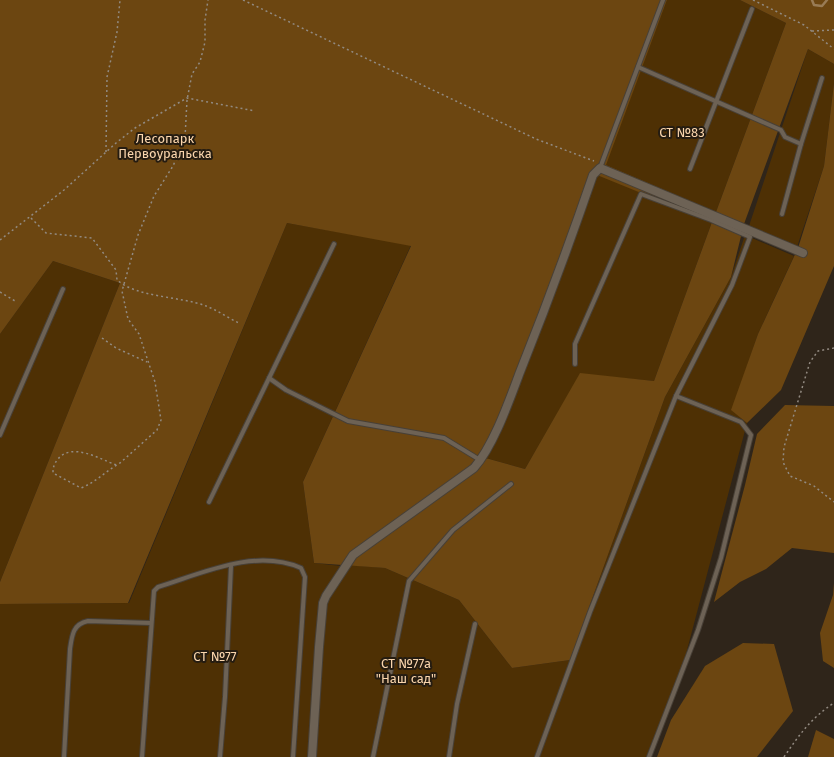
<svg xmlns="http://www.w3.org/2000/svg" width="834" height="757" viewBox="0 0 834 757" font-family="'Fira Sans',sans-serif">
  <rect width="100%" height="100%" fill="#2f251a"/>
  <!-- green -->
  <g fill="#4e3004">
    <path d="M667,0H740L786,23L716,212L605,165Z"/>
    <path d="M808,49L834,64V83L824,166L795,253L747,232Z"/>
    <path d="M597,174L712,222L654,381L580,374L525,469L482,457Z"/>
    <path d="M287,223L411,245L303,482L314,563L341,566L321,602L313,757H0V604L129,603Z"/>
    <path d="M745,235L794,256L758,334L732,410L747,423L682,669L646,757H317V707L326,604L349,565L385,568L459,600L512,668L570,660L665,397L731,277Z"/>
    <path d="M53,261L120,283L0,582V334Z"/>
  </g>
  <!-- forest -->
  <g fill="#6c4611" fill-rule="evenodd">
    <path d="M0,0H667L606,165L716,212L786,23L740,0H834V64L808,49L744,224L731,277L665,397L570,660L512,668L459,600L385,568L314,563L303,482L411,246L287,223L128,603L0,604V582L120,283L53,261L0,334ZM597,175L712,222L654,381L580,373L525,469L482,457L556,290Z"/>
    <path d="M834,83V266L781,390L747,423L731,410L758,334L798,248L824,166Z"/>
    <path d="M785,405L834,406V553L792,548L766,569L740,582L714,602L745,485L757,434Z"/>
    <path d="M834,583V668L823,661L820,633L833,595Z"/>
    <path d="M743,643L774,644L793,711L757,757H657L671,720L705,666Z"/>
    <path d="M816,730L834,739V757H808Z"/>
  </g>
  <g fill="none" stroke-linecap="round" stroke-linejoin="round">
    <!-- stream -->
    <path stroke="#997c56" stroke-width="2.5" d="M812,0L814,5L822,6L827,0"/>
    <!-- lane casing -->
    <g stroke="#484037" stroke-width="6">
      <g id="lane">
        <path d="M638,67L781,130L785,137L801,144"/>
        <path d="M600,168L663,0"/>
        <path d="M690,169L752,9"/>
        <path d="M782,214L801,144L822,78"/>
        <path d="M269,378L286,390L348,421L444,438L480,460"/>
        <path d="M0,435L63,289"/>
        <path d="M209,502L334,244"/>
        <path d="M64,757L70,649C72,635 73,624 88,621L151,623"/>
        <path d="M142,757L154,591L158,587C203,573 255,548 301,568L305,577L293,757"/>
        <path d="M220,757L225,697L231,566"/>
        <path d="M373,757L409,581L453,530L511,484"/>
        <path d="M449,757L457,704L475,624"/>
        <path d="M537,757L590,612L676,396L732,285L750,237L711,220L641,194L575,344V364"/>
        <path d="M649,757L698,630L721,558L751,435L741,422L676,396"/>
      </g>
    </g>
    <!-- street casing -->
    <g stroke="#484037" stroke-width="10">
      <path id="street" d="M312,757L319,647L323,603L326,596L353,555L474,468C494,445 509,401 520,372C546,307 570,242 593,175L600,168L803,253"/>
    </g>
    <!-- path -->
    <g stroke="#928a81" stroke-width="1.5" stroke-dasharray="2 3" stroke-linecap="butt">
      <path d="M243,0L536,139L594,161"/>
      <path d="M753,0L804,25L834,49"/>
      <path d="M812,31L834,30"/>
      <path d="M106,152L107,77L117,32L120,0"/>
      <path d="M31,218L46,233L92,238L116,270L117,280C138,298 180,296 206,306C217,310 228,318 239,323"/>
      <path d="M0,240L64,190L116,143L135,128L187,98L255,111"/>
      <path d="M0,292L15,301"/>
      <path d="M102,338L116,348L147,362"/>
      <path d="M834,348L818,351L810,362L784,447L783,462L790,476L814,486L834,502"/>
      <path d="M116,465C100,459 72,442 58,459C54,464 53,467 53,473L81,488C96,482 106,471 120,463L157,430L161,420L155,382L139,334L128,319L122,291L138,235L154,196L173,166L185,138L187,100L192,74L200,62L205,42V20L208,0"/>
      <path d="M784,757C799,735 812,717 834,703"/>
    </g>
    <!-- lane -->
    <use href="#lane" stroke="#6d6255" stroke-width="4"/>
    <!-- street -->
    <use href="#street" stroke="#6d6255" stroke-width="8"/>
  </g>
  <g text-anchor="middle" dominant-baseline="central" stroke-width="4" stroke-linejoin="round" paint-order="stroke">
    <!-- park labels -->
    <g font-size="13" fill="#fbd6ad" stroke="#251c11">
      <text x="682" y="132">СТ №83</text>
      <text x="165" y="138">Лесопарк<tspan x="165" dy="15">Первоуральска</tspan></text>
      <text x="215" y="656">СТ №77</text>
      <text x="406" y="663">СТ №77а<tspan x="406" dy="15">"Наш сад"</tspan></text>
    </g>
  </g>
</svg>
